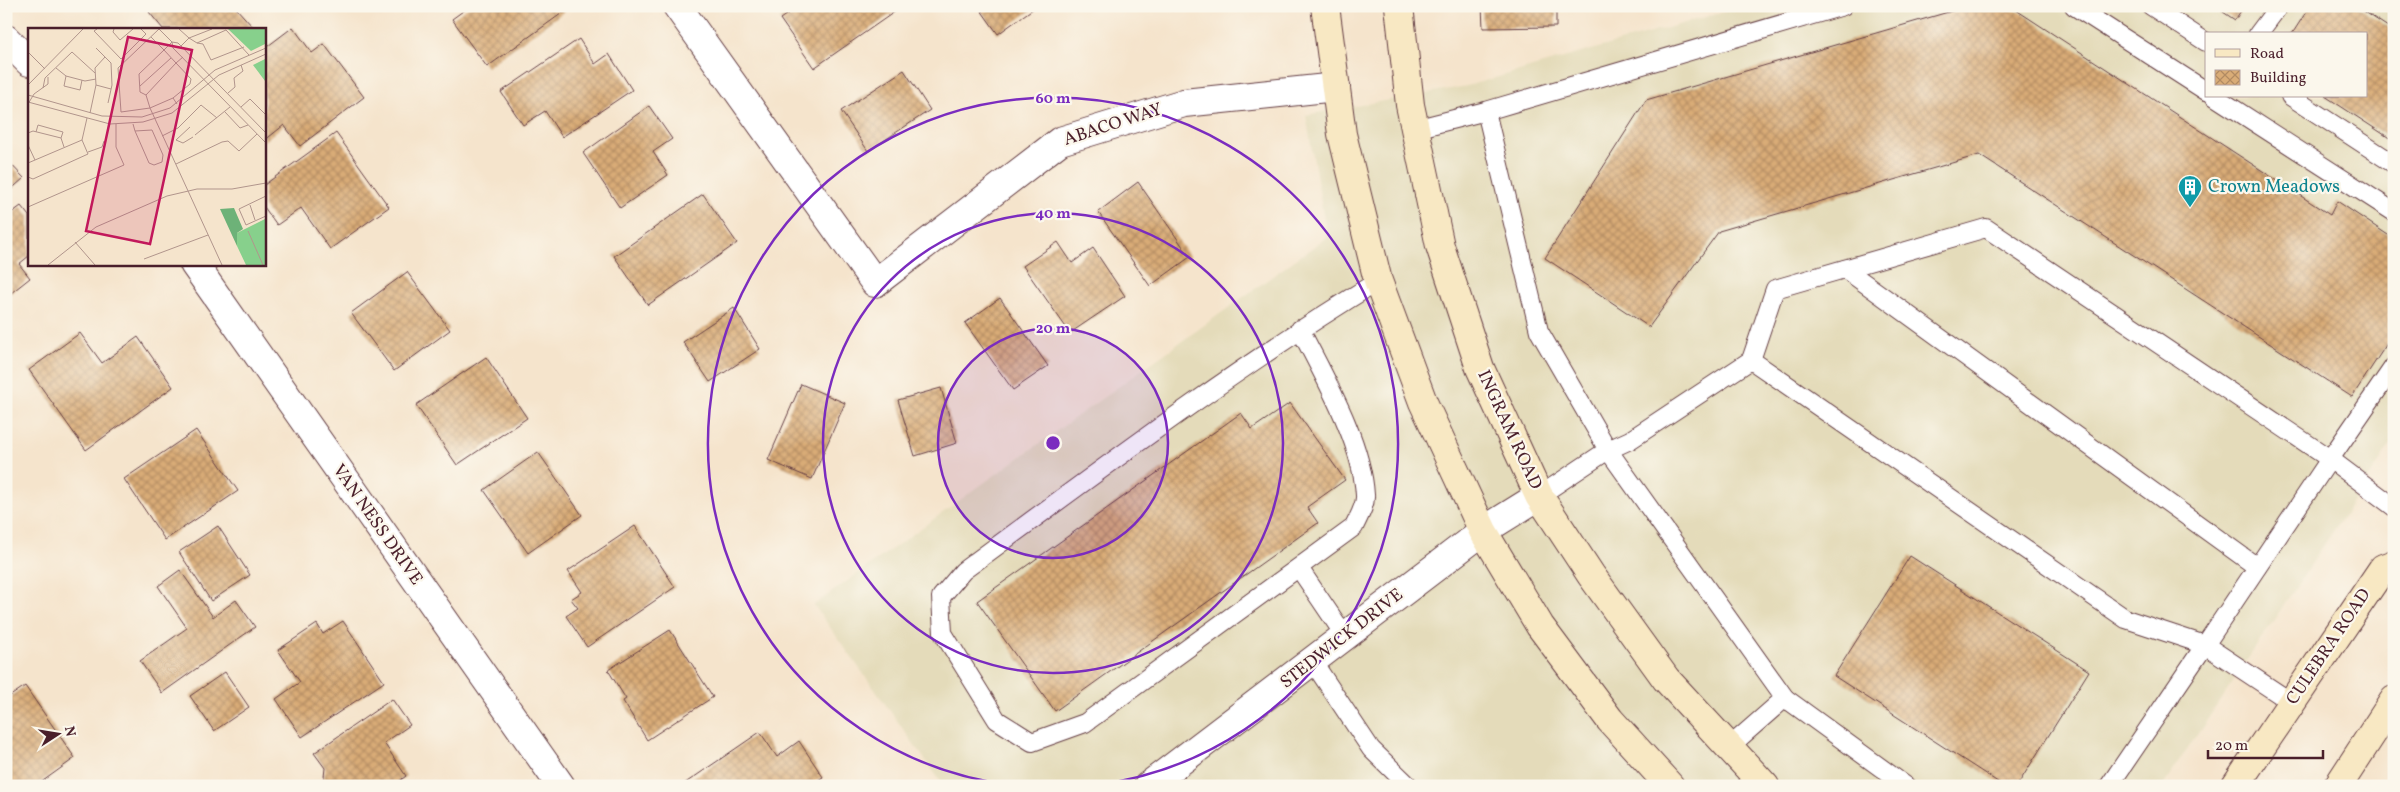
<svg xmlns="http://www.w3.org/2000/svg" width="2400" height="792" viewBox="0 0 2400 792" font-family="Vollkorn,serif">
  <defs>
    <pattern id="building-cross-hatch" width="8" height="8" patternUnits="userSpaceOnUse" patternTransform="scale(1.25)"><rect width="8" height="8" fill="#d9ac77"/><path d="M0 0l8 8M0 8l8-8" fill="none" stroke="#b28b62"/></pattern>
  </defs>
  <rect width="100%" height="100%" fill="#fbf7ec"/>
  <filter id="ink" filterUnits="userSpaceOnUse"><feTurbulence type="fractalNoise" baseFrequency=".02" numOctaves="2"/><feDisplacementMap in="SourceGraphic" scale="10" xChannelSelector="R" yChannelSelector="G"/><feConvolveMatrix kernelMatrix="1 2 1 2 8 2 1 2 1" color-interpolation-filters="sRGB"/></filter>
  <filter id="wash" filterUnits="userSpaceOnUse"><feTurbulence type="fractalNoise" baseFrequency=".0096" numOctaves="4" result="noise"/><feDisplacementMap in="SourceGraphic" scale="20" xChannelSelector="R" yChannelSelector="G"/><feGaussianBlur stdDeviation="1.12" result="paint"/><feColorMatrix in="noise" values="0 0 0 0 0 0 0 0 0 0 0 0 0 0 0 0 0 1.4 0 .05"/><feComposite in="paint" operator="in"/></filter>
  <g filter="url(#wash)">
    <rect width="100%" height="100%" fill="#f5e4cc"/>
    <!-- built -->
    <path fill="#e4dbba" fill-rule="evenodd" d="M1744,6H2394V440L2163,786H944L814,605L1327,237L1306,115L1467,86ZM2206,34H2366V96H2206Z"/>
    <g id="blocks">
      <!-- building -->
      <g fill="url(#building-cross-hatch)">
        <path d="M156,6H238L236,8L252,26L249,29H163L149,12Z"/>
        <path d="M470,6H562L565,11L487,67L452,19Z"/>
        <path d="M799,6H903L814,68L780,19Z"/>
        <path d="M978,6H1032L1034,8L998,34Z"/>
        <path d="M1175,6H1240V9L1175,10Z"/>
        <path d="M1482,6H1556V27L1483,28Z"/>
        <path d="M1969,6H2010L2330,215L2337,201L2394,239V333L2352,397L1979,155L1719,231L1649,327L1545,258L1646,100Z"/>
        <path d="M2214,6H2244L2235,20Z"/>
        <path d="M2310,6H2356L2394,31V141L2325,96H2366V34H2292Z"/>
        <path d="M293,27L312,53L324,44L364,97L300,146L284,125L264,141V49Z"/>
        <path d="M579,39L595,64L609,54L632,90L562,137L545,111L523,125L501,92Z"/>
        <path d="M904,70L930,110L868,151L841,111Z"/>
        <path d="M649,106L672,139L653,152L668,175L620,208L583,153Z"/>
        <path d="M336,133L389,207L330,249L301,208L277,225L264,207V185Z"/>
        <path d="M6,159L24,178L6,194Z"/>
        <path d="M1138,182L1190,257L1150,286L1098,212Z"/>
        <path d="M703,194L737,243L648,305L614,256Z"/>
        <path d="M21,206L29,216V256L19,264L30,278L6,297V217Z"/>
        <path d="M1058,242L1072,263L1093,248L1125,296L1070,333L1023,266Z"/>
        <path d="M407,272L450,330L394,371L351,313Z"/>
        <path d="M1000,298L1048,366L1013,390L965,323Z"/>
        <path d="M734,308L760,349L710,382L683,342Z"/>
        <path d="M80,333L102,363L138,337L173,387L86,450L29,370Z"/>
        <path d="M486,357L527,418L457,465L416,405Z"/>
        <path d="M801,384L845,403L812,479L768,460Z"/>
        <path d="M941,388L957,443L915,456L898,400Z"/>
        <path d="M1290,403L1345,480L1307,507L1318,523L1055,711L977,601L1241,413L1252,429Z"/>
        <path d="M196,430L238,491L165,540L124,479Z"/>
        <path d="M538,452L582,515L528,553L484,490Z"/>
        <path d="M218,526L250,575L211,601L179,552Z"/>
        <path d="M635,526L675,587L587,647L566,616L578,608L571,599L582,592L568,571Z"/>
        <path d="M1910,556L2089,671L2017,786H2004L1834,676Z"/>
        <path d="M180,570L213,617L236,600L255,627L162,693L140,661L187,628L158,586Z"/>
        <path d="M343,621L384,682L302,737L276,699L300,682L278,650L317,624L323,634Z"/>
        <path d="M670,630L713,697L647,740L623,701L626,699L608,670Z"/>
        <path d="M225,672L249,707L214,731L190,696Z"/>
        <path d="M25,686L75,758L36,786H6V699Z"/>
        <path d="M392,699L410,725L384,743L406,776L393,786H323L325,768L314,753Z"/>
        <path d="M760,732L777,757L799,741L823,777L809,786H685L684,784Z"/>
      </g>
    </g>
  </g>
  <g filter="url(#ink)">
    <use href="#blocks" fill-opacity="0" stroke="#643d43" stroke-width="1"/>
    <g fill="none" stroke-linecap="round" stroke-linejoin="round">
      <!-- lane casing -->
      <g stroke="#643d43" stroke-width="20">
        <g id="lane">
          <path d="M2074,6L2206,91"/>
          <path d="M2151,6L2206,42"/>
          <path d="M2258,34L2279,6"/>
          <path d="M2214,96L2394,212"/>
          <path d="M2290,96L2394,164"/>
          <path d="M1415,129L1486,111"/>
          <path d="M1845,269L2257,567"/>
          <path d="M1300,329C1324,377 1362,441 1365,495C1366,505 1358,518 1354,527L1085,723L1032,742L997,720L943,633L941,597L963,571C1099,471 1234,369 1378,281"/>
          <path d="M1751,360L2126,619L2205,645L2330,459L2394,507"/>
          <path d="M1539,496L1608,450L1539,331L1486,111L1843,6"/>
          <path d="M1299,568L1345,636"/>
          <path d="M1313,662L1371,749L1409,786"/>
          <path d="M1785,698L1906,786"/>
          <path d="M1728,748L1785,698L1608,450L1630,440L1751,360L1775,289L1986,228L2330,459L2394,366"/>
          <path d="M2109,786L2205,645L2291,702"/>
        </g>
      </g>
      <!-- street casing -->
      <g stroke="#643d43" stroke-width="30">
        <g id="street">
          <path d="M677,6L875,283L1060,141L1184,103L1336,87"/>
          <path d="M6,39L29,62"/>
          <path d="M194,264L561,786"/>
          <path d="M1148,786L1483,531L1539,496"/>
        </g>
      </g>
      <!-- secondary casing -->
      <g stroke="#643d43" stroke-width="30">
        <g id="secondary">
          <path d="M1325,6L1342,134L1378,281L1423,402L1483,531L1540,626L1610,720L1670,786"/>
          <path d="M1399,6L1410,105L1440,246L1480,368L1539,496L1591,575L1666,679L1765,786"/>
          <path d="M2235,786L2383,568L2394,564"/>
          <path d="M2338,786L2394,700"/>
        </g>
      </g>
      <!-- lane -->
      <use href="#lane" stroke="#fff" stroke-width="18"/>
      <!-- street -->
      <use href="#street" stroke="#fff" stroke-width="28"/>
      <!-- secondary -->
      <use href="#secondary" stroke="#f8e8c3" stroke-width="28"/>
    </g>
  </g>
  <!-- distance rings -->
  <circle cx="1053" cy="443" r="115" fill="#7b2cbf" fill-opacity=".12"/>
  <g fill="none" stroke="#7b2cbf" stroke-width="2.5">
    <circle cx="1053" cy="443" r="115"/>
    <circle cx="1053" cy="443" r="230"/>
    <path d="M1011 785A345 345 0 1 1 1095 785"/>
  </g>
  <!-- icons -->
  <defs>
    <g id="building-pin" transform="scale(1.25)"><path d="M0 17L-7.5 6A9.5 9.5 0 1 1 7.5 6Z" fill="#0f9aa8" stroke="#fbf7ec"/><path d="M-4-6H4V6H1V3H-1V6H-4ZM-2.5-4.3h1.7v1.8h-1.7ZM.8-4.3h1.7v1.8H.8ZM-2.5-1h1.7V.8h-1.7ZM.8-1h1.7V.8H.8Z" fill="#fff"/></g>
  </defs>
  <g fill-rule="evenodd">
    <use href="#building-pin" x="2190" y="187"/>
  </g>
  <g text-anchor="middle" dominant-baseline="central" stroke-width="4.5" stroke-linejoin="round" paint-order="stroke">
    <!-- street labels -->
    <g font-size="18" fill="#4a1f2b" stroke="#fbf7ec">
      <text transform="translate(1113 125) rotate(-18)">ABACO WAY</text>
      <text transform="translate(1509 430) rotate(65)">INGRAM ROAD</text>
      <text transform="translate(377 525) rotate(55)">VAN NESS DRIVE</text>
      <text transform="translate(1342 639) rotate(-38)">STEDWICK DRIVE</text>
      <text transform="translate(2329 647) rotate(-56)">CULEBRA ROAD</text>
    </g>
    <!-- culture labels -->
    <g font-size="18" fill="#0d838f" stroke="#fbf7ec" text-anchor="start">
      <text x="2208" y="187">Crown Meadows</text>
    </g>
  </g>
  <!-- overview -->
  <g transform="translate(28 28)">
    <rect width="238" height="238" fill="#f5e4cc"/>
    <path d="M200,1H237V16L223,23ZM237,31V53L225,37ZM237,191V237H218L209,218V205Z" fill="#87d08c"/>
    <path d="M206,180L215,201L209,205V218L192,181Z" fill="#6db278"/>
    <path fill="none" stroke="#b1958c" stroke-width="1" d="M69,1L66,3L93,31L118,6L113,1M86,1L85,4L92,12L105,1M131,1L90,40L93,84L122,80L194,237M131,1L144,14L150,15L238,105M151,1L161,10L184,1M123,9L136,22L111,46L112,64L118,67L122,80L145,70L149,76M144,14L145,20L238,115M169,15L175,16L183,32L216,19M153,18L161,10L169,15L198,2L221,27M68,20L83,35L84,57L80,75M0,24L17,41M28,40L38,48L57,53L68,51M38,48L36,58L52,62L54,52M0,57L55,1M68,57L83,61M112,58L143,30M15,60L17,50L44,24L67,45M200,65L207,59L206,50L215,43L213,37M0,67L74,88L114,89L142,80L187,42L238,20M118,67L148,35L136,22L144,14M145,70L162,56L163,51L148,35L155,29M0,74L82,96L115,94L144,85L191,47L238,26M0,76L6,66L20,56V49M213,79L222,71L238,87M197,84L212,100L220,97M62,85L68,57L67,40L77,29M105,96L107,103L121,135L126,137L134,134L135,127L124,102L107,103M162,99L148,112L155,115L165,109M8,104L10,97L35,104L33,110M0,105L5,103L33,110L36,119M167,107L202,79M134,108L150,100L173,77L189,90M0,117L7,132M60,124L74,119L76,113M0,135L54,112M148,136L194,114L200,113L211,123L229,106M0,149L5,151L60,126L54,112L59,90M238,168L211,181L218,197L238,188M222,177L227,192M0,179L96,137L88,119V96M220,203L235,237M47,214L67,237M116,231L180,207M20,237L68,199L139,168L169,161H204L238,155"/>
    <path fill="#c2185b" fill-opacity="0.15" stroke="#c2185b" stroke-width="2.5" d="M100,9L164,22L122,216L58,203Z"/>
    <rect width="238" height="238" fill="none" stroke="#4a1f2b" stroke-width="2.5"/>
  </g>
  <circle cx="1053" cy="443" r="8" fill="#7b2cbf" stroke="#fbf7ec" stroke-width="2.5"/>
  <g font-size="15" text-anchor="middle" font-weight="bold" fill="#7b2cbf" stroke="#fbf7ec" stroke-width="4.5" stroke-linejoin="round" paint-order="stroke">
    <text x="1053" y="103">60 m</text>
    <text x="1053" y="218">40 m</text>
    <text x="1053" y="333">20 m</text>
  </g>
  <!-- margin -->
  <rect width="2400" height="792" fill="none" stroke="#fbf7ec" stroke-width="25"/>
  <!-- legend -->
  <rect x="2205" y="32" width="162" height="65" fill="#fbf7ec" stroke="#b4a19f"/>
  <rect x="2215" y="49" width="25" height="8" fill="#f8e8c3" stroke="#b4a19f"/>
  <text x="2250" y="58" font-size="15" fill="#4a1f2b">Road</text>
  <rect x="2215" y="70" width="25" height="15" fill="url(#building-cross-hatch)" stroke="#b4a19f"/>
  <text x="2250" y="82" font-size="15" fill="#4a1f2b">Building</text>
  <!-- north arrow -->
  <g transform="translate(58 734) rotate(78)" stroke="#fbf7ec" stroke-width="4" paint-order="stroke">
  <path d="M0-4L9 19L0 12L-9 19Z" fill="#4a1f2b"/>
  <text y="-8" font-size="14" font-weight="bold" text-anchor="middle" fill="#4a1f2b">N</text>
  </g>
  <!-- scale -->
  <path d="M2208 750v8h115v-8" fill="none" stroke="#4a1f2b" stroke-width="2.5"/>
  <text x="2215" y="750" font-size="15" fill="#4a1f2b" stroke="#fbf7ec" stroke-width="4" paint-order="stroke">20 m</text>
</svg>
